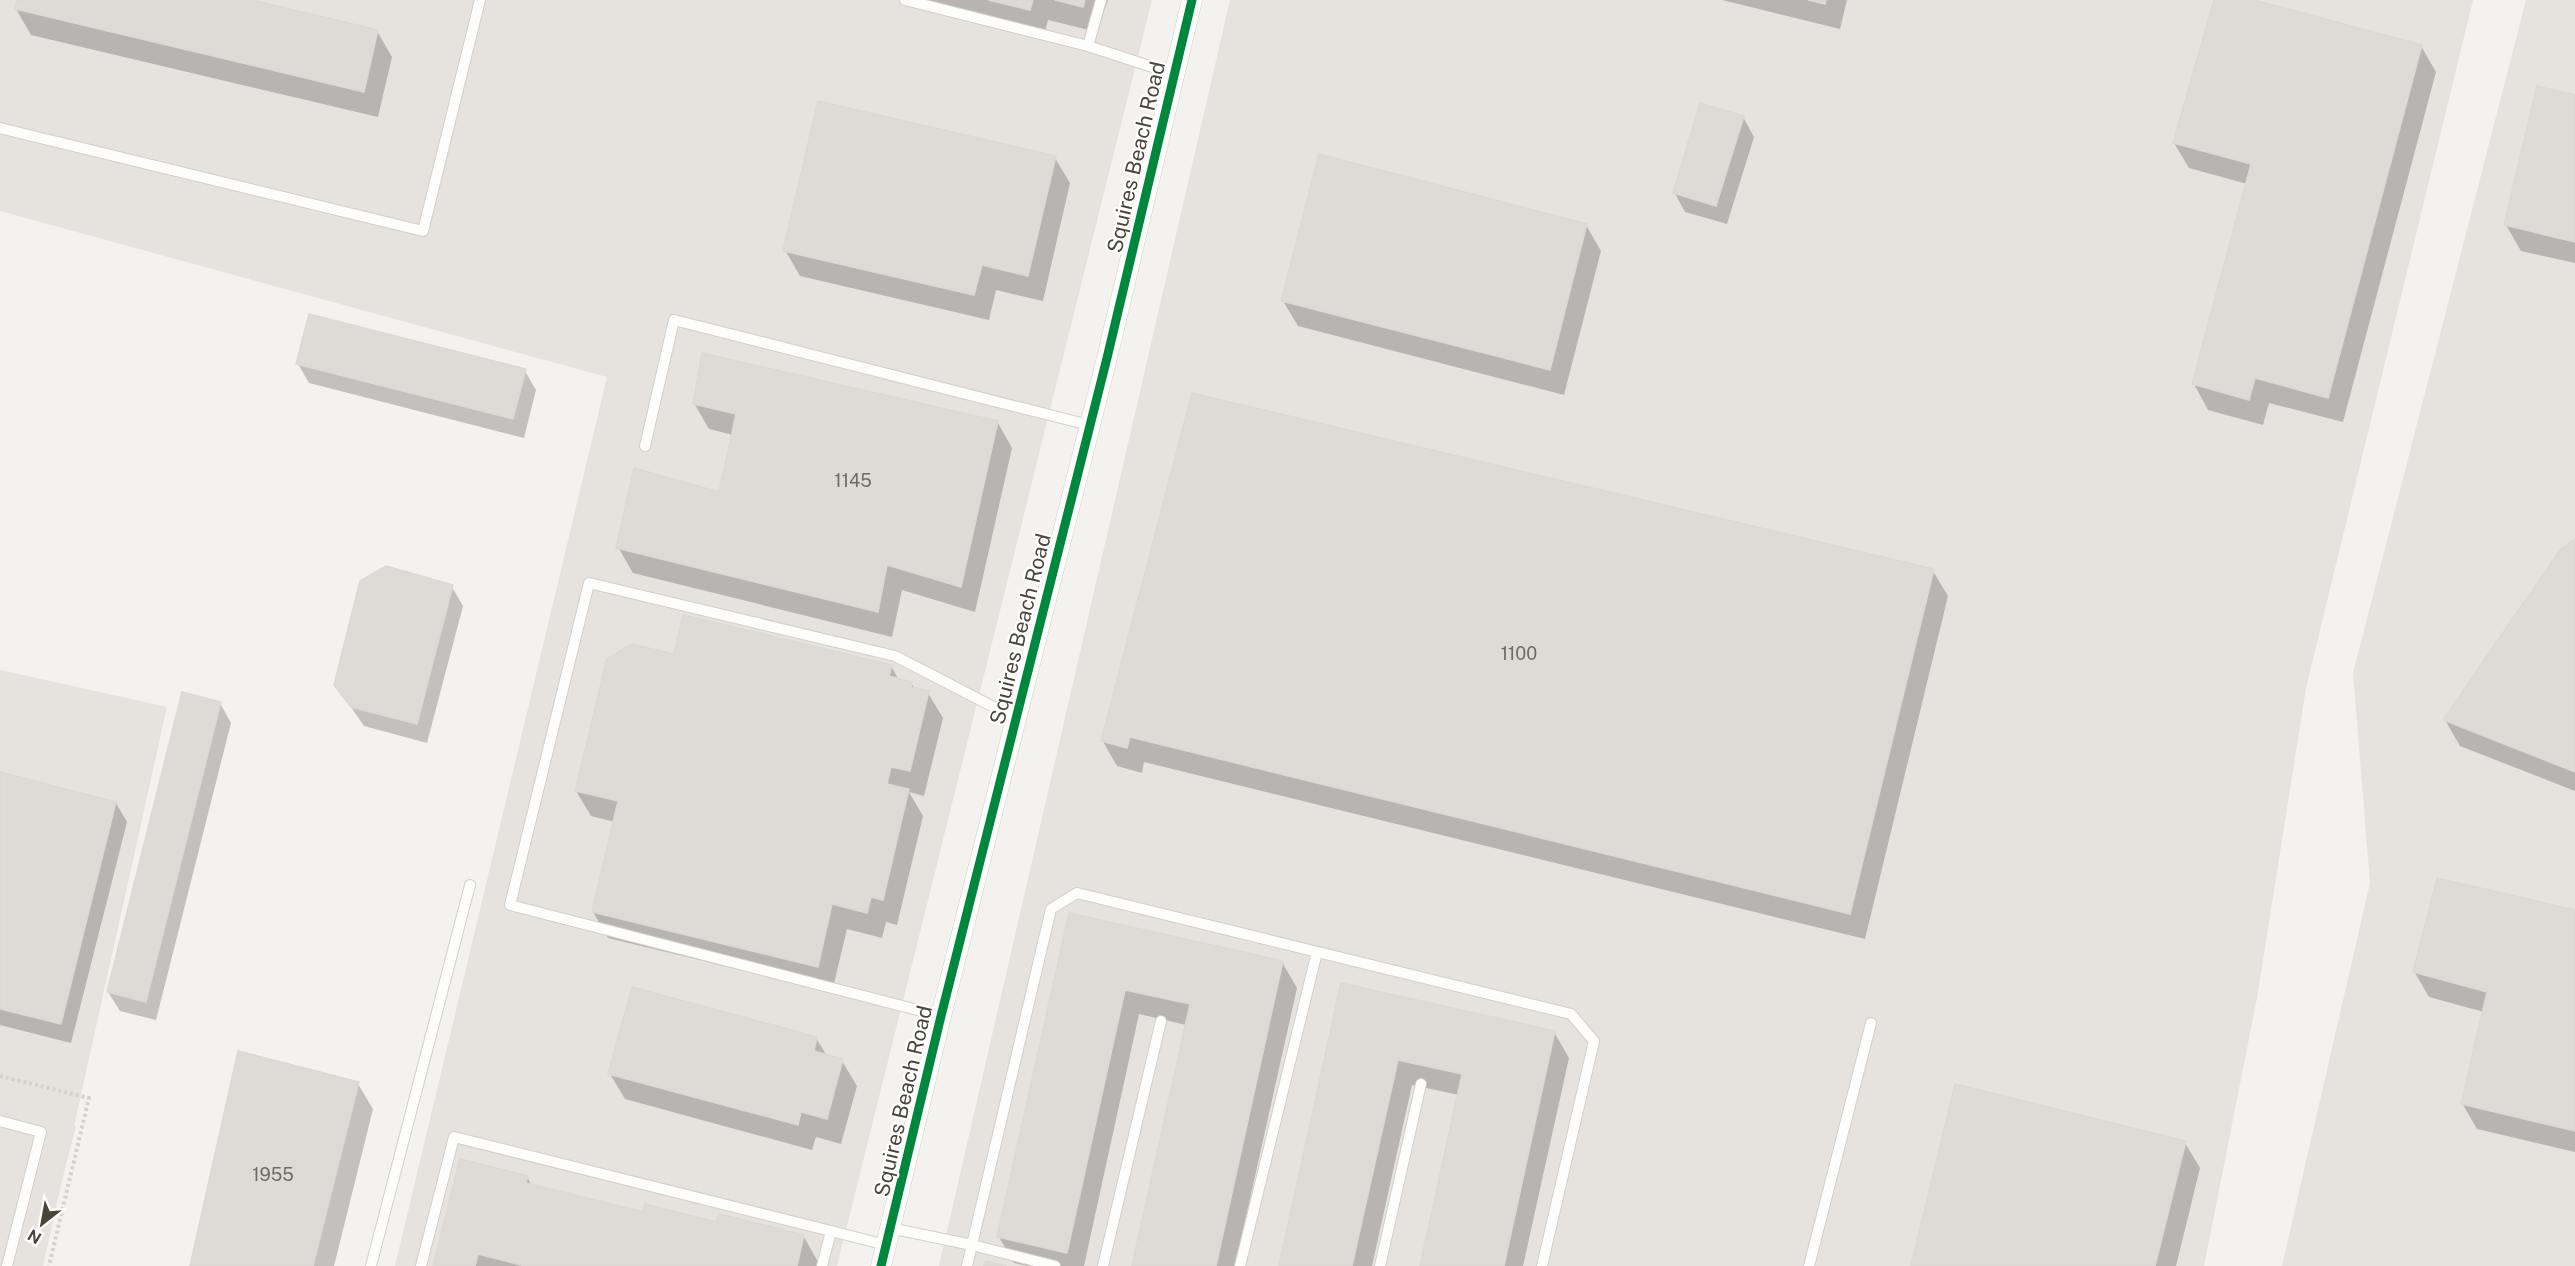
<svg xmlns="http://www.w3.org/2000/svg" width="2575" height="1266" viewBox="0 0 2575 1266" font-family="'Public Sans',sans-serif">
  <rect width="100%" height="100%" fill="#f4f2ee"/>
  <!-- industrial -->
  <g fill="#e6e2de">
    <path d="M0,0H1152L837,1266H395L607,377L0,211Z"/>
    <path d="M1230,0H2473L2306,688L2257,998L2204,1266H939Z"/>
    <path d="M2526,0H2575V1266H2282L2370,883L2353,673Z"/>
    <path d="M0,670L167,707L43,1266H0Z"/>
  </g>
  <!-- parking -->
  <path fill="#e6e3df" d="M0,1089L38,1099L34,1117L76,1126L50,1227L4,1214L0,1231Z"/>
  <!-- shadow -->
  <g fill="#0003">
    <path d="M19,0H245L377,31L392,57L378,117L31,35L16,9Z"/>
    <path d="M902,0H1108L1097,32L1048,20L1044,35Z"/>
    <path d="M1722,0H1847L1840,29Z"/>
    <path d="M2216,0H2248L2421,46L2436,72L2343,422L2269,403L2263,425L2208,410L2194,384L2247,184L2189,168L2174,143Z"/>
    <path d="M2575,96V263L2521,251L2506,225Z"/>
    <path d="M1743,117L1754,137L1727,224L1685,212L1674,192Z"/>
    <path d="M1055,158L1070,183L1043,301L996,290L989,320L800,276L785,250Z"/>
    <path d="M1586,225L1601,251L1564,395L1298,326L1283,301Z"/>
    <path d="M298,364L525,371L536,390L524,438L309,383Z"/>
    <path d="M694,403L998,423L1012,448L975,612L902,590L892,637L633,573L618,547L720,494L733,435L709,429Z"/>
    <path d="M2575,541V791L2460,746L2445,720Z"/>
    <path d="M1933,571L1948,596L1865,939L1144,762L1142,773L1117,766L1102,740Z"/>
    <path d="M452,587L463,606L427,743L364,726L336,685Z"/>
    <path d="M675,656L891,666L899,680L911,683L915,689L928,693L943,718L924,796L909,792L923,816L897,925L886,922L882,938L847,929L832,992L608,938L593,912L615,822L591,816L576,791Z"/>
    <path d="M220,703L231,723L156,1020L120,1011L108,992Z"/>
    <path d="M0,774L116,803L127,822L71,1043L0,1025Z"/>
    <path d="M2575,912V1152L2477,1129L2462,1103L2484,1012L2429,997L2414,971Z"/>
    <path d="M1070,915L1282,962L1297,988L1235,1266H1133L1186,1025L1139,1014L1084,1266H1028L1014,1263L999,1237Z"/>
    <path d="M1342,985L1554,1032L1569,1058L1523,1266H1421L1459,1095L1412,1085L1372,1266H1281Z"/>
    <path d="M816,1038L827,1056L842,1061L857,1086L841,1144L816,1137L812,1150L625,1099L610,1074Z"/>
    <path d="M358,1084L373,1109L334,1266H191Z"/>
    <path d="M2185,1143L2200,1168L2176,1266H1912Z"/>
    <path d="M527,1177L532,1186L644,1214L804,1237L818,1262L817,1266H434Z"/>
  </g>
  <!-- building -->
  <g fill="#dedbd6" stroke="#dcd9d4" stroke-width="1.5">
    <path d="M17,0H252L378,30L364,92L15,9Z"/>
    <path d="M988,0H1033L1030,10Z"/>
    <path d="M1055,0H1085L1083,7Z"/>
    <path d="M1808,0H1826L1825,4Z"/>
    <path d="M2214,0H2254L2422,45L2328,398L2255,378L2249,400L2192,384L2251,164L2173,143Z"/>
    <path d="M2537,86L2575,95V242L2504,225Z"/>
    <path d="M818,101L1056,156L1028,276L982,265L974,295L783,251Z"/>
    <path d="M1700,103L1744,116L1716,206L1673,193Z"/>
    <path d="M1319,154L1587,224L1550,370L1281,301Z"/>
    <path d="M309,314L526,369L513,419L296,364Z"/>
    <path d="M702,353L998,421L961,587L887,565L878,612L616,548L634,468L719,492L736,414L693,404Z"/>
    <path d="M1192,393L1934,569L1850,914L1130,737L1127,748L1101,741Z"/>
    <path d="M2575,539V772L2443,720L2560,550Z"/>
    <path d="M386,566L453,585L417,724L351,707L334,685L360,581Z"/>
    <path d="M683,615L892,665L889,676L912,682L911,687L929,691L910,771L891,767L887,784L909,789L883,900L871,897L867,913L832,904L818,967L592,912L618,801L575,791L607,659L631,644L674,654Z"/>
    <path d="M182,692L221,702L146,1002L107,992Z"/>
    <path d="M0,772L116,802L61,1024L0,1009Z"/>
    <path d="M2437,878L2575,910V1131L2461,1104L2487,992L2413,972Z"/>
    <path d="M1069,913L1283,961L1216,1266H1132L1190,1004L1125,990L1067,1253L997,1237Z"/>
    <path d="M1341,983L1555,1031L1504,1266H1420L1462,1074L1398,1060L1352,1266H1279Z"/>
    <path d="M632,987L817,1037L814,1051L843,1059L827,1119L801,1112L798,1125L608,1074Z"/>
    <path d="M238,1051L359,1082L313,1266H190Z"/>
    <path d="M1955,1084L2186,1141L2155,1266H1911Z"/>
    <path d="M460,1159L528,1176L526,1183L643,1212L645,1204L716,1222L719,1214L804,1235L797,1266H525L478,1254L475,1266H433Z"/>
    <path d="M986,1261L1007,1266H984Z"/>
  </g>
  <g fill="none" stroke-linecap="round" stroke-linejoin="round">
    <!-- lane casing -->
    <g stroke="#d2d0cb" stroke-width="12">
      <g id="lane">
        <path d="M905,0L1088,46L1174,74"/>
        <path d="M1088,46L1101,0"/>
        <path d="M0,128L423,231L480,0"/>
        <path d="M645,446L674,320L1089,425"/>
        <path d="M941,1016L510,905L589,583L895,656L1017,719"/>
        <path d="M0,1121L41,1132L7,1266"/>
        <path d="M890,1228L972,1245L1055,1266"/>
        <path d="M831,1231L886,1245"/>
        <path d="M371,1266L470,885"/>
        <path d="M421,1266L454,1137L831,1231L822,1266"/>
        <path d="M967,1266L1051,909L1077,893L1571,1014L1594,1041L1542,1266"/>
        <path d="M1103,1266L1161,1021"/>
        <path d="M1240,1266L1317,952"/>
        <path d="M1380,1266L1421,1084"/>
        <path d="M1809,1266L1871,1023"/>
      </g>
    </g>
    <!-- street casing -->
    <g stroke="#d2d0cb" stroke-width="21">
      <path id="street" d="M881,1266L941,1016L1107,358L1192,0"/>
    </g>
    <!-- path -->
    <path stroke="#d3d2cc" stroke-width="4" stroke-dasharray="3 3" stroke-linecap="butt" d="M0,1076L89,1098L49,1266"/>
    <!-- lane -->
    <use href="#lane" stroke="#fdfdfc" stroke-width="10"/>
    <!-- street -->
    <use href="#street" stroke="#fdfdfc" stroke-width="20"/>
    <!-- cycleway casing -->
    <g stroke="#fff" stroke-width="13">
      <path id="cycleway" d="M881,1266L941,1016L1107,358L1192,0"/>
    </g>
    <!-- cycleway -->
    <use href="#cycleway" stroke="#00873e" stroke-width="9"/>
  </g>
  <g text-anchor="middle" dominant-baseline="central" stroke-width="4.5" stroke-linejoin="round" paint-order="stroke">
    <!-- number labels -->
    <g font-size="18" fill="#706a61">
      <text x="853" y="480">1145</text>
      <text x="1519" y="653">1100</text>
      <text x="273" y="1174">1955</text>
    </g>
    <!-- street labels -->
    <g font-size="21" fill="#4b4439" stroke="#fff">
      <text transform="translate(1136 157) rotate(-77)">Squires Beach Road</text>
      <text transform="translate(1020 629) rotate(-76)">Squires Beach Road</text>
      <text transform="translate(903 1101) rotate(-77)">Squires Beach Road</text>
    </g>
  </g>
  <!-- north arrow -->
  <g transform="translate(42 1224) rotate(211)" stroke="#ffffff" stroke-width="4.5" paint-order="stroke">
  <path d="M0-4.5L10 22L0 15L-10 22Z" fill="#4b4439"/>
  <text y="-9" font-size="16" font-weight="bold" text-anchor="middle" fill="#4b4439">N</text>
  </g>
</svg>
